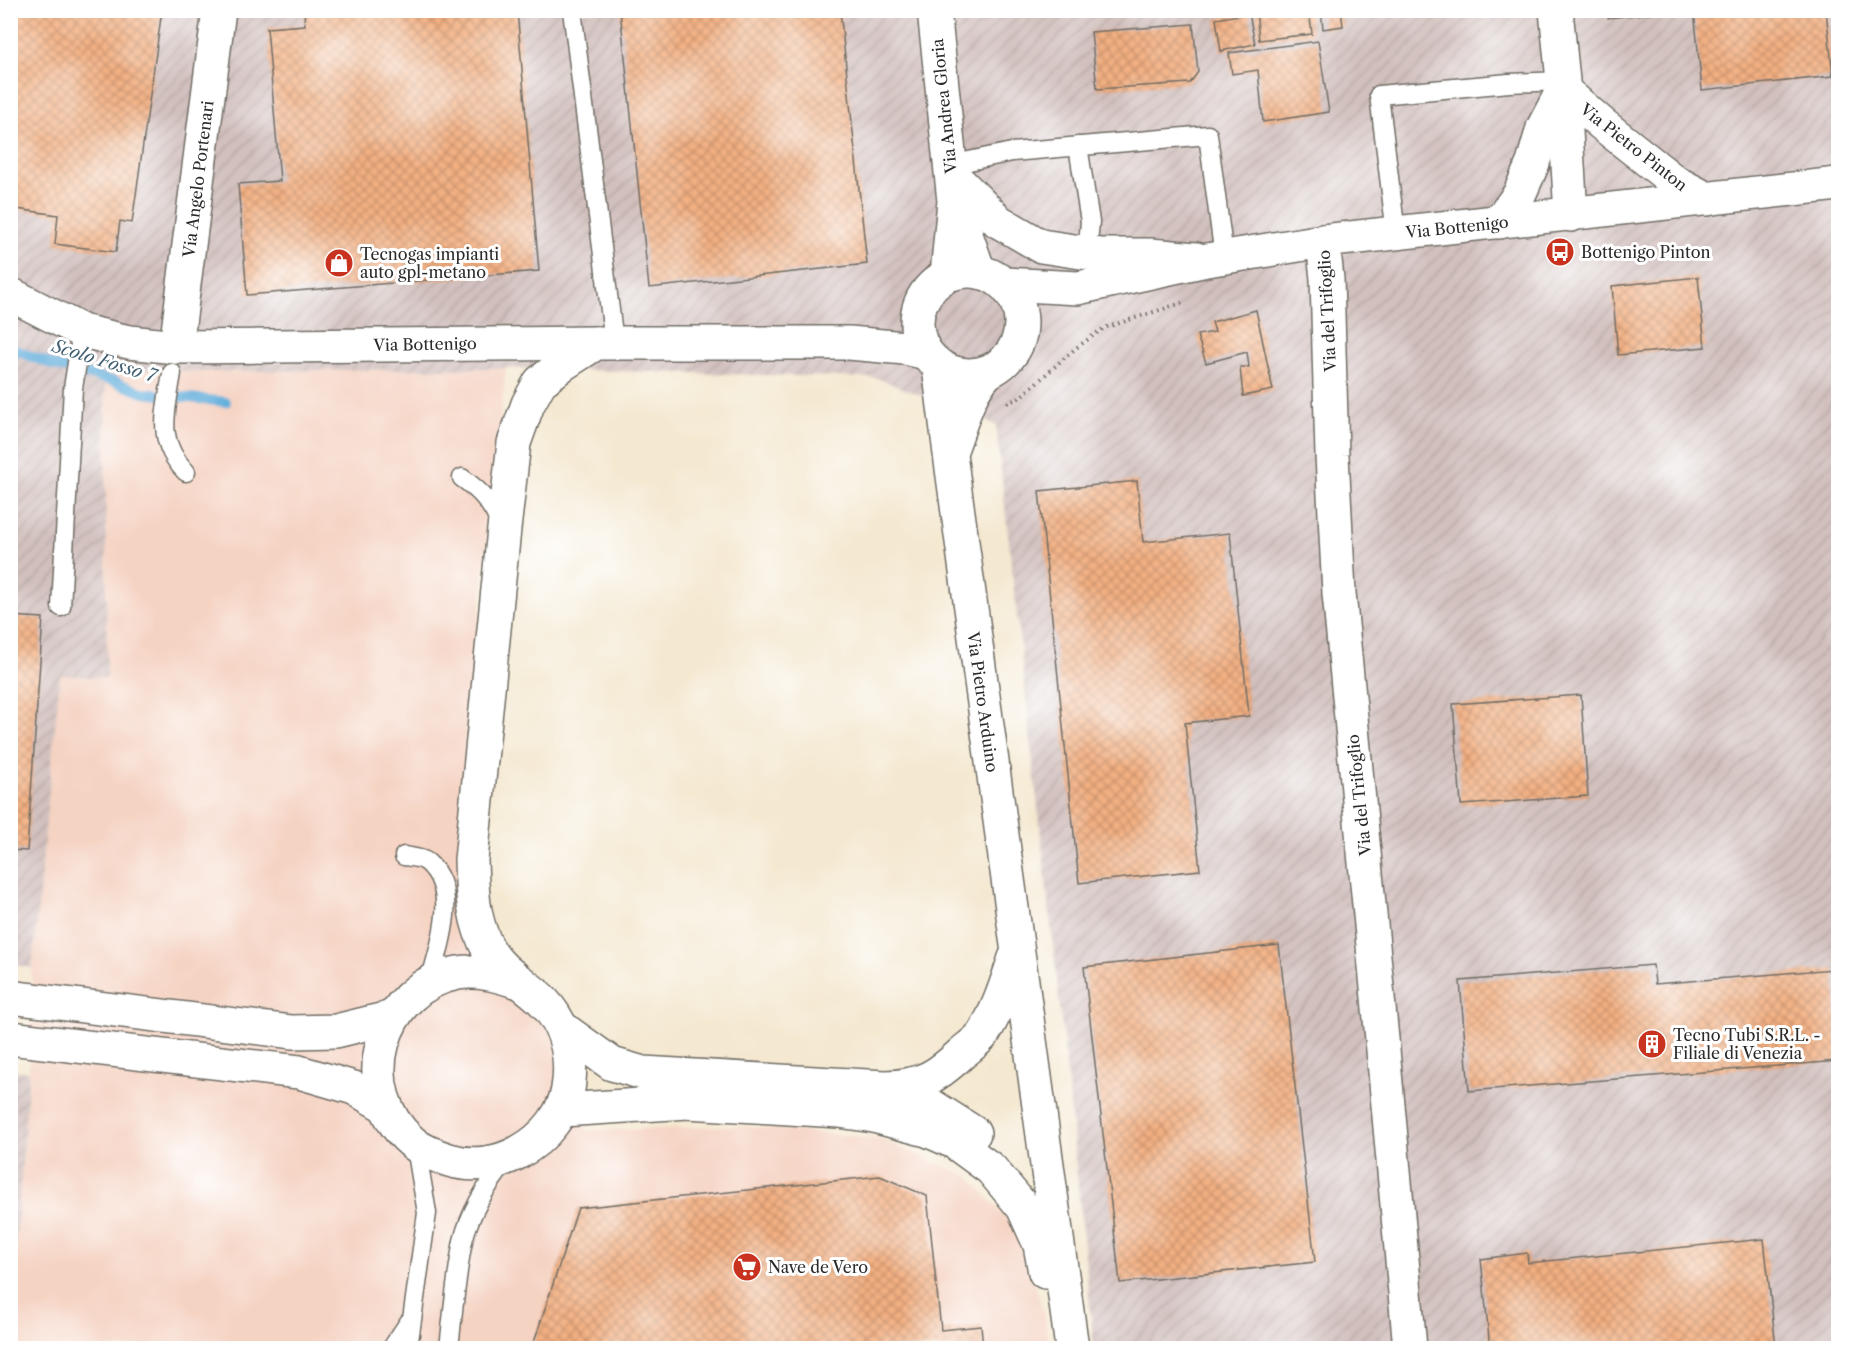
<svg xmlns="http://www.w3.org/2000/svg" width="1849" height="1359" viewBox="0 0 1849 1359" font-family="'Libre Caslon Text',serif">
  <defs>
    <pattern id="industrial-furrows" width="10" height="10" patternUnits="userSpaceOnUse" patternTransform="scale(1.5)"><rect width="10" height="10" fill="#d1c0bd"/><path d="M-1 1l2-2M0 10L10 0M9 11l2-2" fill="none" stroke="#b4a5a3"/></pattern>
    <pattern id="building-cross-hatch" width="8" height="8" patternUnits="userSpaceOnUse" patternTransform="scale(1.5)"><rect width="8" height="8" fill="#f3b082"/><path d="M0 0l8 8M0 8l8-8" fill="none" stroke="#c58f6b"/></pattern>
  </defs>
  <rect width="100%" height="100%" fill="#fff"/>
  <filter id="ink" filterUnits="userSpaceOnUse"><feTurbulence type="fractalNoise" baseFrequency=".0167" numOctaves="2"/><feDisplacementMap in="SourceGraphic" scale="12" xChannelSelector="R" yChannelSelector="G"/><feConvolveMatrix kernelMatrix="1 2 1 2 8 2 1 2 1" color-interpolation-filters="sRGB"/></filter>
  <filter id="wash" filterUnits="userSpaceOnUse"><feTurbulence type="fractalNoise" baseFrequency=".008" numOctaves="4" result="noise"/><feDisplacementMap in="SourceGraphic" scale="24" xChannelSelector="R" yChannelSelector="G"/><feGaussianBlur stdDeviation="1.35" result="paint"/><feColorMatrix in="noise" values="0 0 0 0 0 0 0 0 0 0 0 0 0 0 0 0 0 1.4 0 .05"/><feComposite in="paint" operator="in"/></filter>
  <g filter="url(#wash)">
    <rect width="100%" height="100%" fill="#f4e8d0"/>
    <!-- built -->
    <path fill="#f5d3c2" d="M105,363L148,370L205,372L506,368L484,570L460,839V927L529,981L580,1064L586,1131L744,1126L879,1139L969,1177L1020,1232L1046,1323L1048,1348H11V1304L29,1072L32,968L60,675L107,677Z"/>
    <!-- industrial -->
    <g fill="url(#industrial-furrows)">
      <path d="M10,11H1838V1348H1094L1064,1045L996,425L877,378L506,368L205,372L148,370L105,363L107,678L60,675L32,968L11,965Z"/>
      <path d="M11,1070L29,1072L11,1304L10,1070Z"/>
    </g>
    <g fill="none" stroke-linecap="round" stroke-linejoin="round">
      <!-- stream -->
      <path stroke="#62aedb" stroke-width="10" d="M10,348L56,366L113,381L144,393L226,402"/>
    </g>
    <g id="blocks">
      <!-- building -->
      <g fill="url(#building-cross-hatch)">
        <path d="M10,10H162L132,223L120,221L116,252L55,244L58,215L10,208Z"/>
        <path d="M304,10H517L539,271L247,295L238,184L280,181L267,28L305,25Z"/>
        <path d="M620,10H840L867,264L649,288Z"/>
        <path d="M1256,10H1309L1312,34L1259,40Z"/>
        <path d="M1321,10H1341L1343,26L1323,29Z"/>
        <path d="M1607,10H1662V12L1608,18Z"/>
        <path d="M1694,10H1826L1833,76L1702,90Z"/>
        <path d="M1249,13L1255,44L1221,51L1216,19Z"/>
        <path d="M1193,24L1198,72L1190,83L1097,89L1091,32Z"/>
        <path d="M1318,41L1329,112L1263,122L1258,70L1232,74L1229,53Z"/>
        <path d="M1698,277L1705,347L1618,355L1612,286Z"/>
        <path d="M1256,310L1273,390L1243,396L1240,367H1249L1247,352L1206,363L1197,335L1215,332L1212,322Z"/>
        <path d="M1137,481L1143,542L1230,533L1249,716L1185,723L1200,870L1079,883L1039,491Z"/>
        <path d="M10,616L43,618L27,851L10,850Z"/>
        <path d="M1581,695L1588,796L1461,805L1453,704Z"/>
        <path d="M1279,945L1315,1262L1120,1283L1084,967Z"/>
        <path d="M1653,965L1655,984L1834,969L1838,1027V1061L1469,1091L1460,981Z"/>
        <path d="M880,1176L927,1196L941,1330L981,1326L983,1348H532L578,1208Z"/>
        <path d="M1764,1239L1776,1348H1490L1481,1259L1527,1253L1528,1263Z"/>
      </g>
    </g>
  </g>
  <g filter="url(#ink)">
    <use href="#blocks" fill-opacity="0" stroke="#716d65" stroke-width="1.5"/>
    <g fill="none" stroke-linecap="round" stroke-linejoin="round">
      <!-- service casing -->
      <g stroke="#716d65" stroke-width="21">
        <g id="service">
          <path d="M572,10L614,342"/>
          <path d="M1078,146L1090,222L1087,253"/>
          <path d="M950,165L1012,152L1208,135L1224,257"/>
          <path d="M1396,234L1379,95L1509,83L1563,81"/>
          <path d="M172,373C166,413 155,440 186,472"/>
          <path d="M462,478C482,492 491,503 501,525"/>
          <path d="M61,607L73,388L82,331"/>
          <path d="M404,856C411,857 422,858 427,862C461,891 439,947 430,982"/>
          <path d="M392,1348L409,1322"/>
          <path d="M408,1348L427,1213L417,1153L413,1144"/>
          <path d="M449,1348C453,1313 456,1276 463,1241C470,1212 489,1182 508,1159"/>
        </g>
      </g>
      <!-- minor casing -->
      <g stroke="#716d65" stroke-width="36">
        <g id="minor">
          <path d="M934,10L954,201L947,275"/>
          <path d="M1556,10L1563,81L1571,215"/>
          <path d="M1563,90L1602,124L1675,182L1707,199"/>
          <path d="M952,175L998,221L1041,246L1101,255H1150L1196,259"/>
          <path d="M957,209L979,272"/>
          <path d="M1499,222L1519,195L1533,163L1543,128L1563,90"/>
          <path d="M1323,241L1327,279L1332,455L1339,593L1382,1039L1410,1348"/>
          <path d="M10,294L82,331L129,342L176,347L596,343"/>
          <path d="M176,347L219,10"/>
          <path d="M939,367L950,454L1072,1348"/>
          <path d="M952,447C962,421 968,393 987,373"/>
          <path d="M563,1029L612,1064L643,1073L885,1087C922,1086 936,1077 962,1053C969,1047 978,1041 983,1034C998,1011 1006,985 1015,958"/>
          <path d="M887,1088L927,1103L974,1133"/>
          <path d="M562,1110L688,1102L839,1111L874,1116L927,1130L954,1142L991,1169L1023,1207L1040,1245L1045,1272"/>
        </g>
      </g>
      <!-- tertiary casing -->
      <g stroke="#716d65" stroke-width="36">
        <g id="tertiary">
          <circle cx="969" cy="323" r="52"/>
          <path d="M1005,284L1078,288L1207,260L1323,241L1838,184"/>
          <path d="M516,981C497,975 479,970 458,973C379,987 351,1090 412,1142C422,1151 436,1156 449,1160C472,1167 498,1164 519,1152C545,1138 567,1112 569,1081C572,1052 564,1023 543,1001C527,984 502,973 490,952C473,924 472,892 471,860L504,529L514,443L528,404L540,382L562,365L596,343H849L905,348L926,353"/>
          <path d="M10,997L292,1032L336,1031L393,1017"/>
          <path d="M10,1038L299,1072L354,1088L385,1106"/>
        </g>
      </g>
      <!-- path -->
      <path stroke="#716d65" stroke-width="4" stroke-dasharray="1.5 4.5" stroke-linecap="butt" d="M1007,403L1019,398L1076,348L1104,328L1185,302"/>
      <!-- service -->
      <use href="#service" stroke="#fff" stroke-width="18"/>
      <!-- minor -->
      <use href="#minor" stroke="#fff" stroke-width="33"/>
      <!-- tertiary -->
      <use href="#tertiary" stroke="#fff" stroke-width="33"/>
    </g>
  </g>
  <!-- icons -->
  <defs>
    <g id="bus-disc" transform="scale(1.5)"><circle r="9.5" fill="#c8321e" stroke="#fff"/><path d="M-5-6H5V4H4V6H2V4H-2V6H-4V4H-5ZM-3.5-4V0h7V-4ZM-3.5 1.2v1.5H-2V1.2ZM2 1.2v1.5H3.5V1.2Z" fill="#fff"/></g>
    <g id="shop-disc" transform="scale(1.5)"><circle r="9.5" fill="#c8321e" stroke="#fff"/><path d="M-5-2.5h2.3a2.7 3.5 0 0 1 5.4 0H5L5.5 6h-11ZM-1.5-2.5h3a1.5 2.3 0 0 0-3 0Z" fill="#fff"/></g>
    <g id="building-disc" transform="scale(1.5)"><circle r="9.5" fill="#c8321e" stroke="#fff"/><path d="M-4-6H4V6H1V3H-1V6H-4ZM-2.5-4.3h1.7v1.8h-1.7ZM.8-4.3h1.7v1.8H.8ZM-2.5-1h1.7V.8h-1.7ZM.8-1h1.7V.8H.8Z" fill="#fff"/></g>
    <g id="supermarket-disc" transform="scale(1.5)"><circle r="9.5" fill="#c8321e" stroke="#fff"/><path d="M-6-5.5h2.5l.6 2H6L4.5 2H-2.5L-4.4-4H-6ZM-1.5 3.2a1.3 1.3 0 1 0 .1 0ZM3 3.2a1.3 1.3 0 1 0 .1 0Z" fill="#fff"/></g>
  </defs>
  <g fill-rule="evenodd">
    <use href="#bus-disc" x="1560" y="252"/>
    <use href="#shop-disc" x="339" y="263"/>
    <use href="#building-disc" x="1652" y="1044"/>
    <use href="#supermarket-disc" x="747" y="1267"/>
  </g>
  <g text-anchor="middle" dominant-baseline="central" stroke-width="6" stroke-linejoin="round" paint-order="stroke">
    <!-- street labels -->
    <g font-size="16" fill="#2b2b2b" stroke="#fff">
      <text transform="translate(944 106) rotate(-96)">Via Andrea Gloria</text>
      <text transform="translate(1634 147) rotate(38)">Via Pietro Pinton</text>
      <text transform="translate(198 179) rotate(-83)">Via Angelo Portenari</text>
      <text transform="translate(1457 227) rotate(-6)">Via Bottenigo</text>
      <text transform="translate(1327 311) rotate(-93)">Via del Trifoglio</text>
      <text transform="translate(425 344) rotate(-1)">Via Bottenigo</text>
      <text transform="translate(983 702) rotate(82)">Via Pietro Arduino</text>
      <text transform="translate(1359 795) rotate(-96)">Via del Trifoglio</text>
    </g>
    <!-- poi labels -->
    <g font-size="16" fill="#2b2b2b" stroke="#fff" text-anchor="start">
      <text x="1581" y="252">Bottenigo Pinton</text>
      <text x="360" y="254">Tecnogas impianti<tspan x="360" dy="18">auto gpl-metano</tspan></text>
      <text x="1673" y="1035">Tecno Tubi S.R.L. -<tspan x="1673" dy="18">Filiale di Venezia</tspan></text>
      <text x="768" y="1267">Nave de Vero</text>
    </g>
    <!-- water labels -->
    <g font-size="18" font-style="italic" fill="#415f71" stroke="#fff">
      <text transform="translate(104 361) rotate(17)">Scolo Fosso 7</text>
    </g>
  </g>
  <!-- margin -->
  <rect width="1849" height="1359" fill="none" stroke="#fff" stroke-width="36"/>
</svg>
